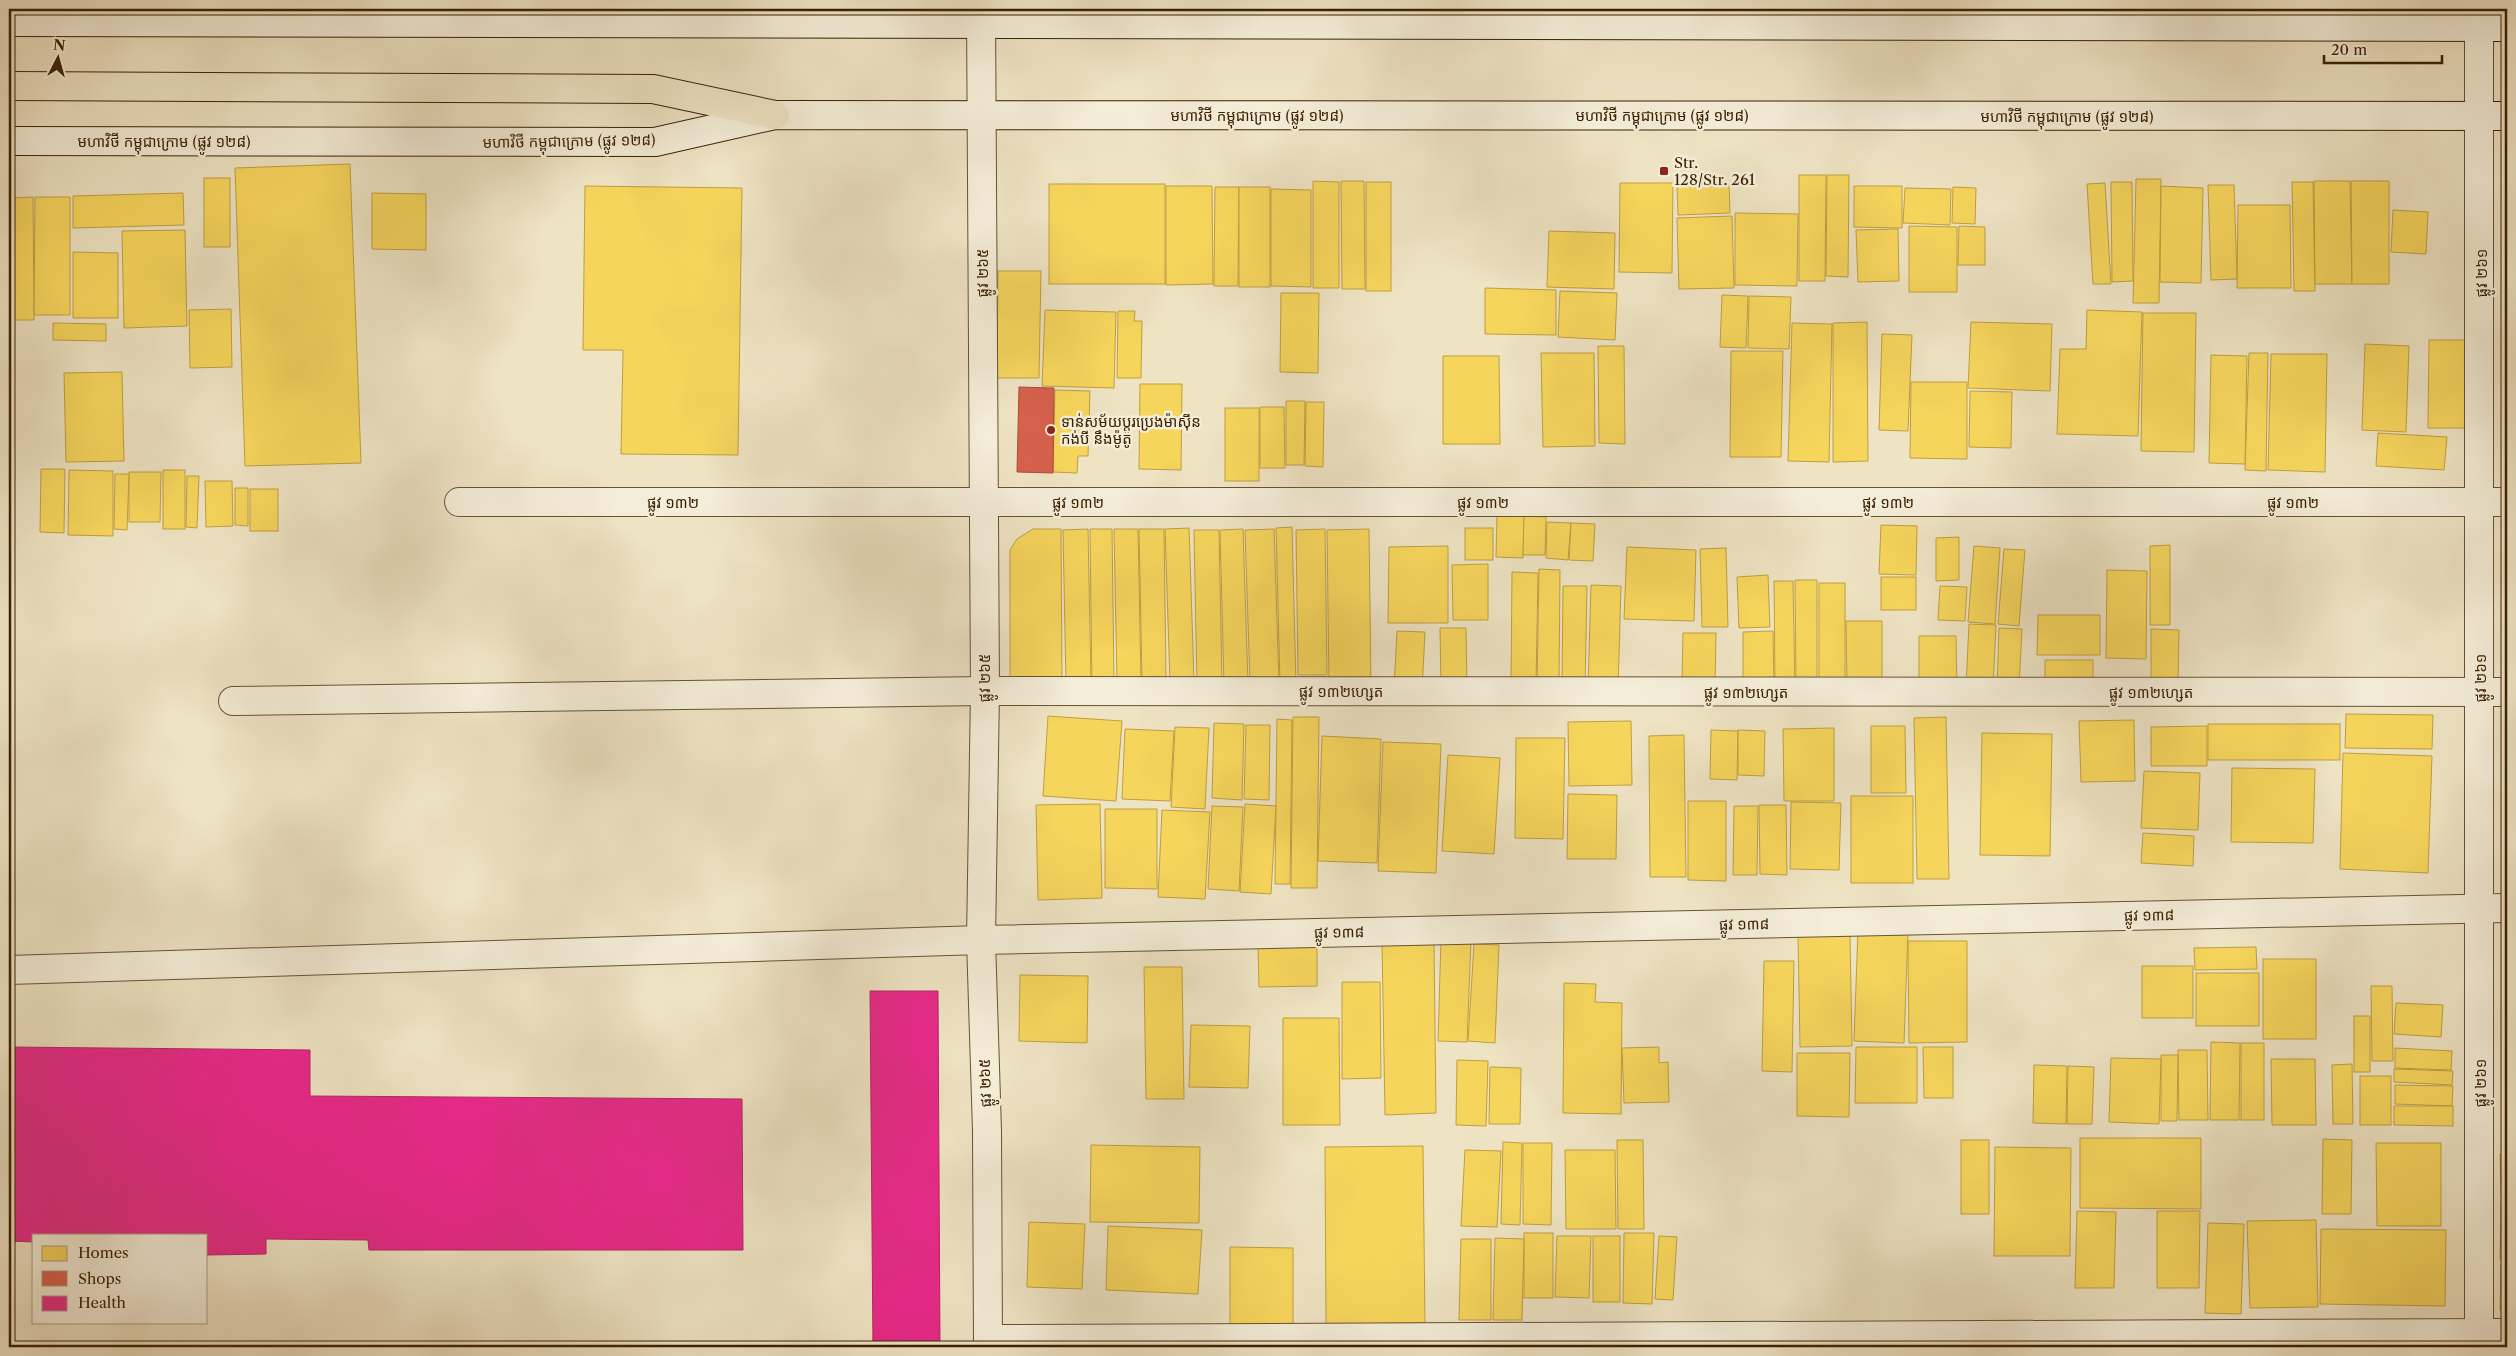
<svg xmlns="http://www.w3.org/2000/svg" width="2516" height="1356" viewBox="0 0 2516 1356" font-family="'Libre Caslon Text','Noto Sans Khmer',serif">
  <rect width="100%" height="100%" fill="#eee3c3"/>
  <filter id="stains"><feTurbulence type="fractalNoise" baseFrequency=".004" numOctaves="4"/><feColorMatrix values="0 0 0 0 .2 0 0 0 0 .09 0 0 0 0 .02 0 0 0 .5 -.17"/></filter>
  <radialGradient id="worn" r=".72"><stop offset=".6" stop-color="#630" stop-opacity="0"/><stop offset="1" stop-color="#630" stop-opacity=".3"/></radialGradient>
  <!-- homes -->
  <g fill="#f6d55c" stroke="#be9f41">
    <path d="M350,164L361,463L245,466L235,168Z"/>
    <path d="M1799,175H1826L1825,281H1799Z"/>
    <path d="M1827,175H1849L1848,277L1826,276Z"/>
    <rect x="204" y="178" width="26" height="69"/>
    <path d="M2136,179H2161L2159,303H2133Z"/>
    <path d="M1313,181L1339,182V288H1313Z"/>
    <path d="M1341,181H1364L1365,289H1342Z"/>
    <path d="M2314,181H2350L2352,284H2315Z"/>
    <path d="M2351,181H2389V284H2352Z"/>
    <rect x="1366" y="182" width="25" height="109"/>
    <path d="M2111,182H2132L2133,281L2112,282Z"/>
    <path d="M2292,182H2313L2315,291H2294Z"/>
    <path d="M1620,183H1673L1672,273L1619,272Z"/>
    <path d="M2105,183L2111,284H2093L2087,184Z"/>
    <rect x="1049" y="184" width="116" height="100"/>
    <path d="M1729,184L1730,213L1678,215L1677,185Z"/>
    <path d="M2208,185H2234L2237,279L2211,280Z"/>
    <path d="M585,186L742,188L738,455L621,454L623,350H583Z"/>
    <path d="M1166,186H1212L1213,284L1166,285Z"/>
    <path d="M1854,186H1902V228L1854,227Z"/>
    <path d="M2161,186L2203,188L2201,283L2160,282Z"/>
    <path d="M1215,187H1239L1238,286H1214Z"/>
    <rect x="1239" y="187" width="31" height="100"/>
    <path d="M1953,187L1976,188L1975,224L1952,223Z"/>
    <path d="M1905,188L1951,189L1950,225L1903,223Z"/>
    <path d="M1271,189L1311,190V287L1271,286Z"/>
    <path d="M183,193L184,225L73,228V196Z"/>
    <path d="M372,193L426,194V250L372,249Z"/>
    <path d="M33,197L34,320H9V198Z"/>
    <path d="M35,197H70V315H34Z"/>
    <path d="M2238,205H2290L2291,288H2237Z"/>
    <path d="M2393,210L2428,212L2426,254L2391,252Z"/>
    <path d="M1735,213L1798,214L1797,286L1735,285Z"/>
    <path d="M1732,216L1734,288L1679,289L1677,218Z"/>
    <path d="M1909,226L1957,227V292H1909Z"/>
    <path d="M1959,226L1985,227V265H1958Z"/>
    <path d="M1898,229L1899,281L1858,282L1856,230Z"/>
    <path d="M185,230L187,326L124,328L122,231Z"/>
    <path d="M1549,231L1615,233L1614,289L1547,287Z"/>
    <path d="M73,252L118,253V318H73Z"/>
    <path d="M998,271H1041L1039,378H997Z"/>
    <path d="M1485,288L1556,290V335L1485,334Z"/>
    <path d="M1560,291L1617,293L1615,340L1558,337Z"/>
    <path d="M1281,293H1319L1318,373L1280,372Z"/>
    <path d="M1722,295L1748,296L1746,348L1720,347Z"/>
    <path d="M1749,296L1791,297L1789,349L1748,348Z"/>
    <path d="M231,309L232,367L190,368L189,310Z"/>
    <path d="M1045,310L1116,312L1114,388L1042,386Z"/>
    <path d="M2087,310L2142,312L2138,436L2057,434L2060,349H2086Z"/>
    <path d="M1118,311H1135L1134,321H1142L1141,378H1117Z"/>
    <path d="M2143,313H2196L2194,452L2141,451Z"/>
    <path d="M1867,322L1868,461L1833,462V323Z"/>
    <path d="M1971,322L2052,324L2050,391L1968,388Z"/>
    <path d="M53,323L106,324V341L53,340Z"/>
    <path d="M1792,323L1832,324L1829,462L1788,461Z"/>
    <path d="M1882,334L1912,335L1908,431L1879,430Z"/>
    <path d="M2429,340H2473V428H2428Z"/>
    <path d="M2365,344L2409,346L2406,432L2362,430Z"/>
    <path d="M1598,346H1624L1625,444L1599,443Z"/>
    <path d="M1731,351H1783L1781,457H1730Z"/>
    <path d="M1541,353H1594L1595,446L1543,447Z"/>
    <path d="M2249,353H2268L2266,471L2245,470Z"/>
    <path d="M2271,354H2327L2325,472L2268,470Z"/>
    <path d="M2211,355L2247,356L2245,464L2209,463Z"/>
    <path d="M1443,356H1499L1500,444H1443Z"/>
    <path d="M122,372L124,461L66,462L64,373Z"/>
    <path d="M1911,382H1967V459L1910,458Z"/>
    <path d="M1140,384H1182L1181,470L1139,469Z"/>
    <path d="M1055,390L1090,391L1088,456H1078L1077,473L1053,472Z"/>
    <path d="M1970,391L2012,392L2011,448L1969,447Z"/>
    <path d="M1286,401H1305L1304,465H1286Z"/>
    <path d="M1306,402H1324L1323,467L1305,466Z"/>
    <path d="M1260,407H1284L1285,468H1260Z"/>
    <rect x="1225" y="408" width="34" height="73"/>
    <path d="M2378,433L2447,437L2444,470L2376,466Z"/>
    <path d="M41,469H65L64,533L40,532Z"/>
    <path d="M69,470L113,471V536L68,535Z"/>
    <rect x="163" y="470" width="22" height="59"/>
    <path d="M129,472H161L160,522H129Z"/>
    <path d="M115,474H129L127,530L114,529Z"/>
    <path d="M187,476H199L197,528L186,527Z"/>
    <path d="M205,481H232L233,526L206,527Z"/>
    <path d="M235,488H248V526L235,525Z"/>
    <rect x="250" y="489" width="28" height="42"/>
    <path d="M1497,514L1524,515L1523,558L1496,557Z"/>
    <path d="M1524,516L1546,517L1545,555H1523Z"/>
    <path d="M1547,522L1571,523L1568,560L1546,558Z"/>
    <path d="M1571,523L1595,524L1593,561L1569,560Z"/>
    <path d="M1881,525L1917,526L1916,575L1879,574Z"/>
    <path d="M1292,527L1296,684H1280L1276,528Z"/>
    <path d="M1189,528L1194,681H1170L1165,529Z"/>
    <rect x="1465" y="528" width="28" height="32"/>
    <path d="M1033,529H1061L1062,684H1010V550L1017,539Z"/>
    <path d="M1088,529L1091,684L1066,685L1063,530Z"/>
    <path d="M1090,529H1112L1114,683H1092Z"/>
    <path d="M1114,529H1138L1141,681L1117,682Z"/>
    <path d="M1139,529H1164L1166,680H1142Z"/>
    <path d="M1243,529L1248,683L1224,684L1220,530Z"/>
    <path d="M1274,529L1279,683L1250,684L1245,530Z"/>
    <path d="M1325,529L1327,675H1298L1296,530Z"/>
    <path d="M1369,529L1371,688H1329L1327,530Z"/>
    <path d="M1194,530H1219L1222,683L1197,684Z"/>
    <path d="M1959,537V580L1936,581V538Z"/>
    <path d="M2170,545V625H2150V546Z"/>
    <path d="M1448,546V623H1388L1389,547Z"/>
    <path d="M1974,546L2000,548L1995,624L1968,622Z"/>
    <path d="M1627,547L1696,550L1694,621L1624,619Z"/>
    <path d="M1726,548L1728,627H1702L1700,549Z"/>
    <path d="M2004,549L2025,550L2019,626L1998,624Z"/>
    <path d="M1488,564V620H1453L1452,565Z"/>
    <path d="M1539,569L1560,570L1559,686H1537Z"/>
    <path d="M2107,570L2147,571L2146,659L2106,658Z"/>
    <path d="M1512,572L1538,573L1536,685L1511,684Z"/>
    <path d="M1768,575L1770,627L1739,628L1737,577Z"/>
    <rect x="1881" y="577" width="35" height="33"/>
    <path d="M1795,580H1817V687H1796Z"/>
    <path d="M1774,581H1793L1795,689H1775Z"/>
    <rect x="1819" y="583" width="26" height="106"/>
    <path d="M1591,585L1621,586L1618,689H1588Z"/>
    <path d="M1563,586H1587L1585,688H1562Z"/>
    <path d="M1940,586L1967,587L1965,621L1938,620Z"/>
    <path d="M2038,615H2100V655H2037Z"/>
    <path d="M1846,621H1882V686L1847,687Z"/>
    <path d="M1969,624L1996,625L1993,689L1966,687Z"/>
    <path d="M1440,628H1466L1467,687L1441,688Z"/>
    <path d="M1999,628L2022,629L2019,688L1997,687Z"/>
    <path d="M2151,629L2179,630L2178,686L2151,685Z"/>
    <path d="M1397,631L1425,632L1422,690L1394,688Z"/>
    <path d="M1773,631L1774,689H1743V632Z"/>
    <path d="M1683,633H1716L1715,686H1682Z"/>
    <path d="M1919,636H1956L1957,687L1919,688Z"/>
    <path d="M2045,660H2093V688L2045,689Z"/>
    <path d="M2346,714L2433,715L2432,749L2345,748Z"/>
    <path d="M1048,716L1122,721L1116,801L1043,796Z"/>
    <path d="M1293,717H1319L1317,888H1291Z"/>
    <path d="M1946,717L1949,879H1917L1914,718Z"/>
    <path d="M1277,719L1292,720L1290,884H1275Z"/>
    <path d="M2134,720L2135,781L2081,782L2079,721Z"/>
    <path d="M1631,721L1632,785L1569,786L1568,722Z"/>
    <path d="M1214,723L1244,724L1242,800L1212,798Z"/>
    <rect x="2208" y="724" width="132" height="36"/>
    <path d="M1246,725H1270L1269,800L1244,799Z"/>
    <path d="M1871,726H1905L1906,793H1871Z"/>
    <path d="M2207,726V766H2151V727Z"/>
    <path d="M1175,727L1209,728L1205,809L1171,807Z"/>
    <path d="M1834,728V801H1784L1783,729Z"/>
    <path d="M1125,729L1174,731L1170,801L1122,799Z"/>
    <path d="M1711,730L1738,731L1737,780L1710,779Z"/>
    <path d="M1738,730L1765,731L1764,776L1738,775Z"/>
    <path d="M1982,733L2052,734L2050,856L1980,855Z"/>
    <path d="M1684,735L1686,877H1650L1649,736Z"/>
    <path d="M1322,736L1381,739L1377,863L1318,861Z"/>
    <path d="M1516,738H1565L1563,839L1515,838Z"/>
    <path d="M1383,742L1441,744L1436,873L1378,871Z"/>
    <path d="M2343,753L2432,756L2428,873L2340,869Z"/>
    <path d="M1448,755L1500,758L1494,854L1442,851Z"/>
    <path d="M2232,768L2315,769L2313,843L2231,842Z"/>
    <path d="M2144,771L2200,773L2198,830L2141,828Z"/>
    <path d="M1568,794L1617,795L1616,859H1567Z"/>
    <rect x="1851" y="796" width="62" height="87"/>
    <path d="M1688,801H1726V881L1688,880Z"/>
    <path d="M1791,802L1841,803L1839,870L1790,869Z"/>
    <path d="M1100,804L1102,898L1038,900L1036,805Z"/>
    <path d="M1245,804L1276,806L1271,894L1240,892Z"/>
    <path d="M1759,805H1786L1787,875L1760,874Z"/>
    <path d="M1212,806L1243,807L1239,891L1208,889Z"/>
    <path d="M1734,806H1758L1757,875H1733Z"/>
    <path d="M1105,809H1157V889L1105,888Z"/>
    <path d="M1162,810L1210,812L1205,899L1158,897Z"/>
    <path d="M2143,833L2194,836L2193,866L2141,863Z"/>
    <path d="M1858,930L1908,931L1904,1043L1854,1041Z"/>
    <path d="M1850,935L1852,1046L1800,1047L1798,936Z"/>
    <path d="M1441,939L1471,940L1467,1042L1438,1041Z"/>
    <path d="M1908,941H1967V1042L1909,1043Z"/>
    <path d="M1382,942H1434L1436,1113L1385,1115Z"/>
    <path d="M1317,944V986L1259,987L1258,945Z"/>
    <path d="M1474,944L1499,945L1495,1043L1468,1041Z"/>
    <path d="M2256,947L2257,969L2195,970L2194,948Z"/>
    <rect x="2263" y="959" width="53" height="80"/>
    <path d="M1764,961H1794L1792,1072L1762,1071Z"/>
    <rect x="2142" y="966" width="51" height="52"/>
    <path d="M1144,967H1182L1184,1099H1146Z"/>
    <rect x="2196" y="973" width="63" height="53"/>
    <path d="M1020,975L1088,976L1087,1043L1019,1041Z"/>
    <path d="M1342,982H1380L1381,1078L1342,1079Z"/>
    <path d="M1564,983L1596,984L1595,1002L1622,1003L1621,1114L1563,1113Z"/>
    <path d="M2371,986H2392L2393,1061H2372Z"/>
    <path d="M2396,1003L2443,1005L2441,1037L2394,1034Z"/>
    <rect x="2354" y="1016" width="16" height="56"/>
    <path d="M1283,1018H1339L1340,1125H1283Z"/>
    <path d="M1191,1025L1250,1026L1248,1088L1189,1087Z"/>
    <path d="M2211,1042L2240,1043L2239,1120H2210Z"/>
    <rect x="2241" y="1043" width="23" height="77"/>
    <path d="M1659,1047V1063L1668,1062L1669,1102L1624,1103L1622,1048Z"/>
    <path d="M1856,1047H1917V1103H1855Z"/>
    <path d="M1923,1047H1953V1098H1924Z"/>
    <path d="M2395,1048L2452,1051L2451,1070L2395,1068Z"/>
    <path d="M2178,1050H2207L2208,1120H2179Z"/>
    <path d="M1797,1053H1850L1849,1117L1797,1116Z"/>
    <path d="M2161,1055H2178L2177,1121H2161Z"/>
    <path d="M2111,1058L2161,1059L2159,1124L2109,1122Z"/>
    <path d="M2271,1059H2315L2316,1125H2272Z"/>
    <path d="M1457,1060L1488,1061L1486,1126L1456,1125Z"/>
    <path d="M2352,1064L2353,1124H2333L2332,1065Z"/>
    <path d="M2034,1065L2067,1066L2066,1124L2033,1123Z"/>
    <path d="M2068,1066L2094,1067L2092,1124H2067Z"/>
    <path d="M1490,1067L1521,1068L1520,1124H1489Z"/>
    <path d="M2394,1069L2453,1071L2452,1085L2394,1082Z"/>
    <rect x="2360" y="1076" width="31" height="49"/>
    <path d="M2395,1085L2453,1086L2452,1106L2395,1104Z"/>
    <path d="M2394,1106H2453V1126L2394,1125Z"/>
    <path d="M2080,1138H2201V1209L2080,1208Z"/>
    <path d="M2323,1139L2352,1140L2351,1214H2322Z"/>
    <path d="M1617,1140H1643L1644,1229H1618Z"/>
    <rect x="1961" y="1140" width="28" height="74"/>
    <path d="M1503,1142L1522,1143L1520,1225L1501,1224Z"/>
    <path d="M1523,1143H1552L1551,1225L1523,1224Z"/>
    <path d="M2376,1143H2441V1226H2377Z"/>
    <path d="M1091,1145L1200,1147L1199,1223L1090,1222Z"/>
    <path d="M1423,1146L1425,1323L1326,1324L1325,1147Z"/>
    <path d="M1995,1147L2071,1148L2070,1256H1994Z"/>
    <path d="M1465,1150L1501,1151L1497,1227L1461,1226Z"/>
    <path d="M1565,1150H1615L1616,1229H1566Z"/>
    <path d="M2500,1154H2507V1195H2501Z"/>
    <path d="M2501,1201H2507V1258L2500,1259Z"/>
    <path d="M2077,1211L2116,1212L2114,1288H2075Z"/>
    <path d="M2157,1211H2200L2199,1288H2157Z"/>
    <path d="M2316,1220L2318,1307L2250,1308L2247,1221Z"/>
    <path d="M1029,1222L1085,1224L1082,1289L1027,1287Z"/>
    <path d="M2208,1223L2244,1224L2241,1314L2205,1313Z"/>
    <path d="M1108,1226L1202,1230L1198,1294L1106,1290Z"/>
    <path d="M2321,1229L2446,1230L2445,1306L2320,1304Z"/>
    <rect x="1524" y="1233" width="29" height="65"/>
    <path d="M1624,1233H1654L1652,1304L1623,1303Z"/>
    <path d="M1557,1236H1591L1589,1298L1555,1297Z"/>
    <rect x="1593" y="1236" width="27" height="66"/>
    <path d="M1659,1236L1677,1237L1673,1300L1655,1299Z"/>
    <path d="M1495,1238L1524,1239L1522,1320H1493Z"/>
    <path d="M1461,1239H1491V1320H1459Z"/>
    <path d="M1230,1247L1293,1248V1326L1230,1325Z"/>
    <path d="M2501,1264H2507V1310H2500Z"/>
  </g>
  <!-- shops -->
  <path fill="#d6604d" stroke="#a84d36" d="M1019,387L1054,388L1053,473L1017,472Z"/>
  <!-- health -->
  <g fill="#e7298a" stroke="#b32761">
    <path d="M870,991H938L940,1347H873Z"/>
    <path d="M9,1047L310,1050V1096L742,1099L743,1250H369L368,1240L266,1239V1254L206,1255V1235H34V1242L9,1241Z"/>
  </g>
  <g fill="none" stroke-linecap="round" stroke-linejoin="round">
    <!-- minor casing -->
    <g stroke="#685232" stroke-width="30">
      <g id="minor">
        <path d="M981,9L985,691L981,940L987,1131L988,1347"/>
        <path d="M459,502H2507"/>
        <path d="M233,701L985,691L2507,692"/>
        <path d="M9,970L981,940L2507,908"/>
        <path d="M988,1339L2507,1333"/>
      </g>
    </g>
    <!-- tertiary casing -->
    <g stroke="#685232" stroke-width="30">
      <path id="tertiary" d="M2479,1347V9"/>
    </g>
    <!-- secondary casing -->
    <g stroke="#3b2102" stroke-width="30">
      <g id="secondary">
        <path d="M9,22L2507,27"/>
        <path d="M9,141L655,142L775,115L2507,116"/>
      </g>
    </g>
    <!-- trunk casing -->
    <g stroke="#3b2102" stroke-width="30">
      <path id="trunk" d="M9,86L653,89L775,115"/>
    </g>
    <!-- minor -->
    <use href="#minor" stroke="#f4edd8" stroke-width="28"/>
    <!-- tertiary -->
    <use href="#tertiary" stroke="#f4edd8" stroke-width="28"/>
    <!-- secondary -->
    <use href="#secondary" stroke="#f4edd8" stroke-width="28"/>
    <!-- trunk -->
    <use href="#trunk" stroke="#eee3c3" stroke-width="28"/>
  </g>
  <!-- markers -->
  <g fill="#8f2418" stroke="#f4edd8" stroke-width="2">
    <rect x="1659" y="166" width="10" height="10" rx="2.5"/>
    <circle cx="1051" cy="430" r="5"/>
  </g>
  <g text-anchor="middle" dominant-baseline="central" stroke-width="5" stroke-linejoin="round" paint-order="stroke">
    <!-- street labels -->
    <g font-size="15" fill="#3b2102" stroke="#f4edd8">
      <text x="1257" y="115">មហាវិថី កម្ពុជាក្រោម (ផ្លូវ ១២៨)</text>
      <text x="1662" y="115">មហាវិថី កម្ពុជាក្រោម (ផ្លូវ ១២៨)</text>
      <text x="2067" y="116">មហាវិថី កម្ពុជាក្រោម (ផ្លូវ ១២៨)</text>
      <text x="164" y="141">មហាវិថី កម្ពុជាក្រោម (ផ្លូវ ១២៨)</text>
      <text transform="translate(569 141) rotate(-1)">មហាវិថី កម្ពុជាក្រោម (ផ្លូវ ១២៨)</text>
      <text transform="translate(982 273) rotate(-90)">ផ្លូវ ២៦៥</text>
      <text transform="translate(2481 273) rotate(-90)">ផ្លូវ ២៦១</text>
      <text x="673" y="502">ផ្លូវ ១៣២</text>
      <text x="1078" y="502">ផ្លូវ ១៣២</text>
      <text x="1483" y="502">ផ្លូវ ១៣២</text>
      <text x="1888" y="502">ផ្លូវ ១៣២</text>
      <text x="2293" y="502">ផ្លូវ ១៣២</text>
      <text transform="translate(984 678) rotate(-90)">ផ្លូវ ២៦៥</text>
      <text transform="translate(2480 678) rotate(-90)">ផ្លូវ ២៦១</text>
      <text x="1341" y="691">ផ្លូវ ១៣២ហ្សេត</text>
      <text x="1746" y="692">ផ្លូវ ១៣២ហ្សេត</text>
      <text x="2151" y="692">ផ្លូវ ១៣២ហ្សេត</text>
      <text transform="translate(2149 915) rotate(-1)">ផ្លូវ ១៣៨</text>
      <text transform="translate(1744 924) rotate(-1)">ផ្លូវ ១៣៨</text>
      <text transform="translate(1339 932) rotate(-1)">ផ្លូវ ១៣៨</text>
      <text transform="translate(985 1083) rotate(-92)">ផ្លូវ ២៦៥</text>
      <text transform="translate(2480 1083) rotate(-90)">ផ្លូវ ២៦១</text>
    </g>
    <!-- poi labels -->
    <g font-size="15" fill="#3b2102" stroke="#f4edd8" text-anchor="start">
      <text x="1674" y="162">Str.<tspan x="1674" dy="17">128/Str. 261</tspan></text>
      <text x="1061" y="421">ទាន់សម័យប្តូរប្រេងម៉ាសុីន<tspan x="1061" dy="17">កង់បី នឹងម៉ូតូ</tspan></text>
    </g>
  </g>
  <!-- margin -->
  <rect width="2516" height="1356" fill="none" stroke="#eee3c3" stroke-width="30"/>
  <rect x="10" y="10" width="2496" height="1336" fill="none" stroke="#3b2102" stroke-width="2.5"/>
  <rect x="15" y="15" width="2486" height="1326" fill="none" stroke="#3b2102"/>
  <!-- legend -->
  <rect x="32" y="1234" width="175" height="90" fill="#f4edd8" stroke="#aa9b82"/>
  <rect x="42" y="1246" width="25" height="15" fill="#f6d55c" stroke="#aa9b82"/>
  <text x="78" y="1258" font-size="15" fill="#3b2102">Homes</text>
  <rect x="42" y="1271" width="25" height="15" fill="#d6604d" stroke="#aa9b82"/>
  <text x="78" y="1284" font-size="15" fill="#3b2102">Shops</text>
  <rect x="42" y="1296" width="25" height="15" fill="#e7298a" stroke="#aa9b82"/>
  <text x="78" y="1308" font-size="15" fill="#3b2102">Health</text>
  <!-- north arrow -->
  <g transform="translate(58 58) rotate(6)" stroke="#f4edd8" stroke-width="4" paint-order="stroke">
  <path d="M0-4L9 19L0 12L-9 19Z" fill="#3b2102"/>
  <text y="-8" font-size="14" font-weight="bold" text-anchor="middle" fill="#3b2102">N</text>
  </g>
  <!-- scale -->
  <path d="M2324 55v8h118v-8" fill="none" stroke="#3b2102" stroke-width="2.5"/>
  <text x="2331" y="55" font-size="15" fill="#3b2102" stroke="#f4edd8" stroke-width="4" paint-order="stroke">20 m</text>
  <rect width="100%" height="100%" filter="url(#stains)"/>
  <rect width="100%" height="100%" fill="url(#worn)"/>
</svg>
